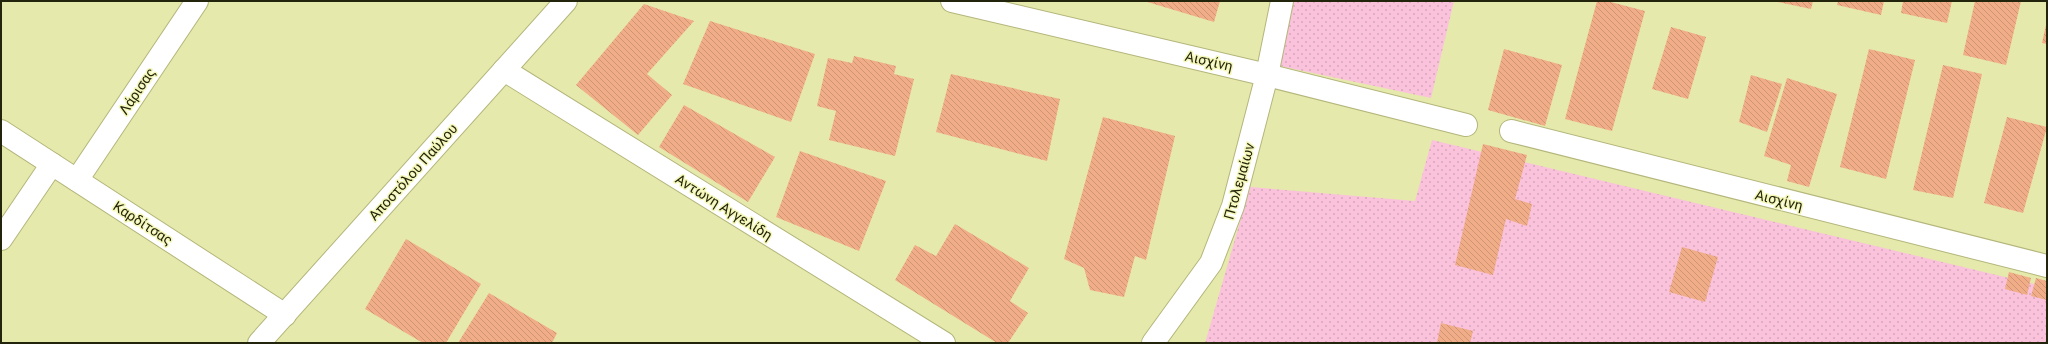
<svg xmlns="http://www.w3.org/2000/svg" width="2048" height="344" viewBox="0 0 2048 344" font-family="Roboto,sans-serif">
  <defs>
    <pattern id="grass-dots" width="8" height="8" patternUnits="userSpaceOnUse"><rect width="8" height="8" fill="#fac2db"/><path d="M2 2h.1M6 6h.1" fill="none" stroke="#d6a7bb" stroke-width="1.8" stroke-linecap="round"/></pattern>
    <pattern id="building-back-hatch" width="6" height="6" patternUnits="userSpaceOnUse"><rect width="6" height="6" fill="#f1ad88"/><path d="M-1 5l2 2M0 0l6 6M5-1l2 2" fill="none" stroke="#ce9574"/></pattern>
  </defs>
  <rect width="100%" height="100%" fill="#e6e9ac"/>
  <!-- grass -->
  <g fill="url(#grass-dots)">
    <path d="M1289,1H1454L1431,98L1275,65Z"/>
    <path d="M1432,140L2047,287V343H1205L1250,187L1415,201Z"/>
  </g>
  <!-- building -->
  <g fill="url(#building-back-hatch)">
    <path d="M1144,1H1220L1214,22Z"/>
    <path d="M1597,1H1607L1645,11L1612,131L1565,119Z"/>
    <path d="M1773,1H1813L1811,9Z"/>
    <path d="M1838,1H1884L1881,15L1837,5Z"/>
    <path d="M1903,1H1952L1947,23L1901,13Z"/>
    <path d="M1975,1H2021L2006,65L1963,55Z"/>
    <path d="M644,4L694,21L647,74L672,95L638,135L576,85Z"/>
    <path d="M710,21L815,54L791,122L683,84Z"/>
    <path d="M2046,25H2047V44L2042,43Z"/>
    <path d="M1671,27L1706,37L1688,99L1652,89Z"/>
    <path d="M1504,49L1562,65L1545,126L1488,110Z"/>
    <path d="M1869,49L1915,60L1886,179L1840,167Z"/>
    <path d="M854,56L896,66L894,74L914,79L895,156L829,140L836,111L817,106L828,58L852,63Z"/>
    <path d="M1943,65L1982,74L1953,198L1913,190Z"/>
    <path d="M951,74L1060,99L1047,161L936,132Z"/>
    <path d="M1751,75L1782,84L1767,132L1739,122Z"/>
    <path d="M1787,78L1837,94L1809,187L1787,181L1791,165L1764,156Z"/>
    <path d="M684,105L775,157L748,202L659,147Z"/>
    <path d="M1103,117L1175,136L1146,260L1135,256L1124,297L1090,290L1084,268L1064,259Z"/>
    <path d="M2007,117L2047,127L2023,213L1984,203Z"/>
    <path d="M1483,144L1527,155L1515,199L1532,204L1527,226L1506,219L1493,275L1455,265Z"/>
    <path d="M800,151L886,181L859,251L776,217Z"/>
    <path d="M955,224L1029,268L1010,301L1028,313L1008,343H997L895,280L915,245L936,256Z"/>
    <path d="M406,239L481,284L446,343H423L365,309Z"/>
    <path d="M1682,247L1718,257L1705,302L1669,292Z"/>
    <path d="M2009,272L2031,278L2027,295L2005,289Z"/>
    <path d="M2036,278L2047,281V300L2031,296Z"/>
    <path d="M489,293L557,333L552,343H458Z"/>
    <path d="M1441,323L1473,331L1470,343H1437Z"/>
  </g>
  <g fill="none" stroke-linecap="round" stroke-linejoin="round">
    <!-- minor casing -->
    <g stroke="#b4b67b" stroke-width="24">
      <g id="minor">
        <path d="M952,1L1267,75L1466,125"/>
        <path d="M504,70L944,343"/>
        <path d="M1,131L285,315"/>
        <path d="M1511,131L2047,266"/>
        <path d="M77,180L197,1"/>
        <path d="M1,239L52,164"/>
        <path d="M259,343L566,1"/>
        <path d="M1153,343L1211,263L1233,206L1267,75L1282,1"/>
      </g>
    </g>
    <!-- minor -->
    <use href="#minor" stroke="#fff" stroke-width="22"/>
  </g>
  <g text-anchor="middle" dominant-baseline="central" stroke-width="3" stroke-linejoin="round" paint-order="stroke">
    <!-- street labels -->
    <g font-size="14" fill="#23240c" stroke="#f4f7b9">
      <text transform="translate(1209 61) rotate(13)">Αισχίνη</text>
      <text transform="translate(137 91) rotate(-56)">Λάρισας</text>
      <text transform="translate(413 172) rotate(-48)">Αποστόλου Παύλου</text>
      <text transform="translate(1239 181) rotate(-74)">Πτολεμαίων</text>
      <text transform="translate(1779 200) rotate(14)">Αισχίνη</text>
      <text transform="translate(724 207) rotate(32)">Αντώνη Αγγελίδη</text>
      <text transform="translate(143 223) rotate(33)">Καρδίτσας</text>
    </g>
  </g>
  <!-- border -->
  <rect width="2048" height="344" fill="none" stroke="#23240c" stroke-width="4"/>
</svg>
